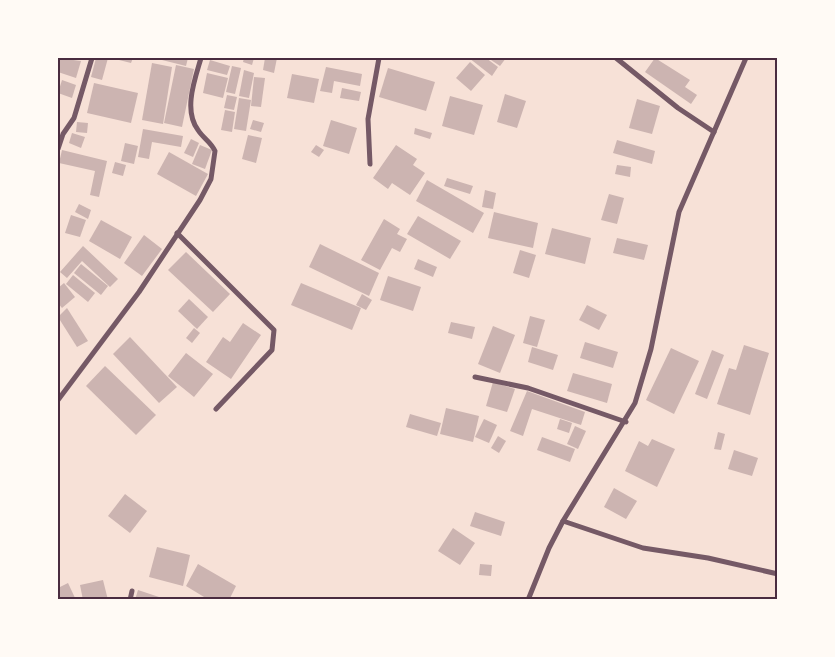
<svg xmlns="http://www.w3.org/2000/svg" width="835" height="657" viewBox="0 0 835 657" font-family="Raleway,sans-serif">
  <rect width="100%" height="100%" fill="#f7e1d7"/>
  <!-- building -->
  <g fill="#ccb4b1">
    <path d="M58,58L81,61L76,78L58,72Z"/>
    <path d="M96,58H108L102,80L91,77Z"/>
    <path d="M111,58H133L131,63Z"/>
    <path d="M154,58H188L186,66Z"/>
    <path d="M244,58H254L252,65L243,62Z"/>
    <path d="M265,58H277L274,73L263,70Z"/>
    <path d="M469,58H486L498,67L492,76Z"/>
    <path d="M488,58H506L500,66Z"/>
    <path d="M655,58L690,80L685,87L697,95L691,104L645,72Z"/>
    <path d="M210,60L230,66L227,75L207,70Z"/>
    <path d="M470,62L485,75L471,91L456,78Z"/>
    <path d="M152,63L172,67L163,124L142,120Z"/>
    <path d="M176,65L194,69L182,127L164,123Z"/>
    <path d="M232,66L241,68L235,94L226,92Z"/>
    <path d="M326,67L362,74L360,86L334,81L332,93L320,91Z"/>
    <path d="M388,68L435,82L426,111L379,97Z"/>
    <path d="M244,70L254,73L249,98L239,96Z"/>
    <path d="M207,73L228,78L223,98L203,93Z"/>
    <path d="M292,74L319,79L314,103L287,98Z"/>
    <path d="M254,77L265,78L261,107L251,106Z"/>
    <path d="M62,80L76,85L72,98L58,93Z"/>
    <path d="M94,83L138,93L131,123L87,113Z"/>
    <path d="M342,88L361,92L359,101L340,98Z"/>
    <path d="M505,94L526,101L517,128L497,122Z"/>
    <path d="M227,95L237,97L234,110L224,108Z"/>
    <path d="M450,96L483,105L474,135L442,126Z"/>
    <path d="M239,98L251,100L246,131L234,129Z"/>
    <path d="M637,99L660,106L652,134L629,128Z"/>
    <path d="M225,110L235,112L232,132L221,130Z"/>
    <path d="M253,120L264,123L261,132L250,129Z"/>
    <path d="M331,120L357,128L349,154L323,146Z"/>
    <path d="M77,122L88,123L87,133L76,132Z"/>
    <path d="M415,128L432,133L430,139L414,134Z"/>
    <path d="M143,129L183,136L181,147L152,142L149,159L138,157Z"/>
    <path d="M72,133L85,137L81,148L69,143Z"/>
    <path d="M248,135L262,138L256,163L242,159Z"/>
    <path d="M191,139L199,143L193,157L184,153Z"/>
    <path d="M617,140L655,151L652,164L613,153Z"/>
    <path d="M125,143L138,146L134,164L121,161Z"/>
    <path d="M200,145L212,150L205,169L192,164Z"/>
    <path d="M316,145L324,150L319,157L311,152Z"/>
    <path d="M396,145L417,159L413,165L425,173L410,195L392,183L388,189L373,178Z"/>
    <path d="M62,150L107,161L99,197L90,195L95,171L59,163Z"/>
    <path d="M169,152L208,174L196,196L157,174Z"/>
    <path d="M115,162L126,165L123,176L112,173Z"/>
    <path d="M617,165L631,167L630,177L615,174Z"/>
    <path d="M447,178L473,186L470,194L444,186Z"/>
    <path d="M427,180L484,213L473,233L416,201Z"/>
    <path d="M485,190L496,193L493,209L482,207Z"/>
    <path d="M609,194L624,198L617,224L601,220Z"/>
    <path d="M79,204L91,210L88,219L75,212Z"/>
    <path d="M494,212L538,223L533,248L488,238Z"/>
    <path d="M71,215L86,220L80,237L65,233Z"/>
    <path d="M418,216L461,241L450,259L407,234Z"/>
    <path d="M384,219L400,229L397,234L407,239L400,252L392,248L380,270L361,260Z"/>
    <path d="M101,220L132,237L120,259L89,241Z"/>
    <path d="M552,228L591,238L585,264L545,254Z"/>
    <path d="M144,235L162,249L142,276L124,263Z"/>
    <path d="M617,238L648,245L644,260L613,253Z"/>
    <path d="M320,244L379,273L369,296L309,267Z"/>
    <path d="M83,246L118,279L110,287L82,261L67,278L60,272Z"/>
    <path d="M520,250L536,255L529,278L513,273Z"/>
    <path d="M186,252L230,294L213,312L168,270Z"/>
    <path d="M418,259L437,267L433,277L414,269Z"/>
    <path d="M81,264L108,286L101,295L74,273Z"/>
    <path d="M73,275L95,293L88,302L66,284Z"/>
    <path d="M388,276L421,287L413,311L380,300Z"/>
    <path d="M64,283L75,297L62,308L58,303V288Z"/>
    <path d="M301,283L361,308L352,330L291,305Z"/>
    <path d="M362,294L372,300L366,310L356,305Z"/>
    <path d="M189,299L208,317L197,329L178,311Z"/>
    <path d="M587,305L607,315L599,330L579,320Z"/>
    <path d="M67,308L88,341L77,347L58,317Z"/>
    <path d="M530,316L545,320L537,347L523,343Z"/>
    <path d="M451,322L475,327L472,339L448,333Z"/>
    <path d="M243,323L261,335L231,379L206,362L223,337L230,342Z"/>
    <path d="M493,326L515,335L500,373L478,364Z"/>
    <path d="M194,328L200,333L192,343L186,338Z"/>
    <path d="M130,337L177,387L159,403L113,354Z"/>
    <path d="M585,342L618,352L613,368L580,358Z"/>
    <path d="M744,345L769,353L750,415L717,404L729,368L736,370Z"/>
    <path d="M532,347L558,355L553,370L528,362Z"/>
    <path d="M671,348L699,361L674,414L646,400Z"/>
    <path d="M712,350L724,355L707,399L695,394Z"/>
    <path d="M186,353L213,374L194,397L168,376Z"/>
    <path d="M105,366L156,415L136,435L86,386Z"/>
    <path d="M573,373L612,384L607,403L567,391Z"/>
    <path d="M493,382L515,389L507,412L486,406Z"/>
    <path d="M527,391L585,412L581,425L532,409L523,436L510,431Z"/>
    <path d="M446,408L479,416L473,442L440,434Z"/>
    <path d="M410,414L441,423L437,436L406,427Z"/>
    <path d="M484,419L497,425L489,443L475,437Z"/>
    <path d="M560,419L572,423L569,433L557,429Z"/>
    <path d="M575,426L586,431L578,449L567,444Z"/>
    <path d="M718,432L725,434L721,450L714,449Z"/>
    <path d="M498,436L506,441L499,453L491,448Z"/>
    <path d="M542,437L575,449L570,462L537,450Z"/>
    <path d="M652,439L675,449L657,487L625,471L639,441L648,446Z"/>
    <path d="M734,450L758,458L752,476L728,469Z"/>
    <path d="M614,488L637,501L626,519L604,507Z"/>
    <path d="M125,494L147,511L130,533L108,516Z"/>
    <path d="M475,512L505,522L501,536L470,526Z"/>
    <path d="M453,528L475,543L460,565L438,551Z"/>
    <path d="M157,547L190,555L183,586L149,577Z"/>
    <path d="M198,564L236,586L229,600H209L186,586Z"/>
    <path d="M480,564L492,565L491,576L479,575Z"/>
    <path d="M103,580L108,600H83L80,585Z"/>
    <path d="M68,583L76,600H58V588Z"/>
    <path d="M138,590L165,599V600H135Z"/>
  </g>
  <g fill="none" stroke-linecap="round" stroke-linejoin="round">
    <!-- minor -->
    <g stroke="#755966" stroke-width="5">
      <path d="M616,58L678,108L714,132"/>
      <path d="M58,149L63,134L74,118L92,58"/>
      <path d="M370,164L368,119L379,58"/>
      <path d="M177,233L274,330L272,350L216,409"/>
      <path d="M475,377L528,388L626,422"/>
      <path d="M58,400L139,292L200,200L211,179L215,151C211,142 203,138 198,130C183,110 195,79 201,58"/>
      <path d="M563,521L643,548L708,558L778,574"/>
      <path d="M130,600L132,591"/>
      <path d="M528,600L549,548L563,521L635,403L651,349L679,212L746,58"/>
    </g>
  </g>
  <!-- border -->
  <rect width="835" height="657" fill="none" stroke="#fffaf5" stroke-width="118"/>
  <rect x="59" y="59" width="717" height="539" fill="none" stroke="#4a2c40" stroke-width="2"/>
</svg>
